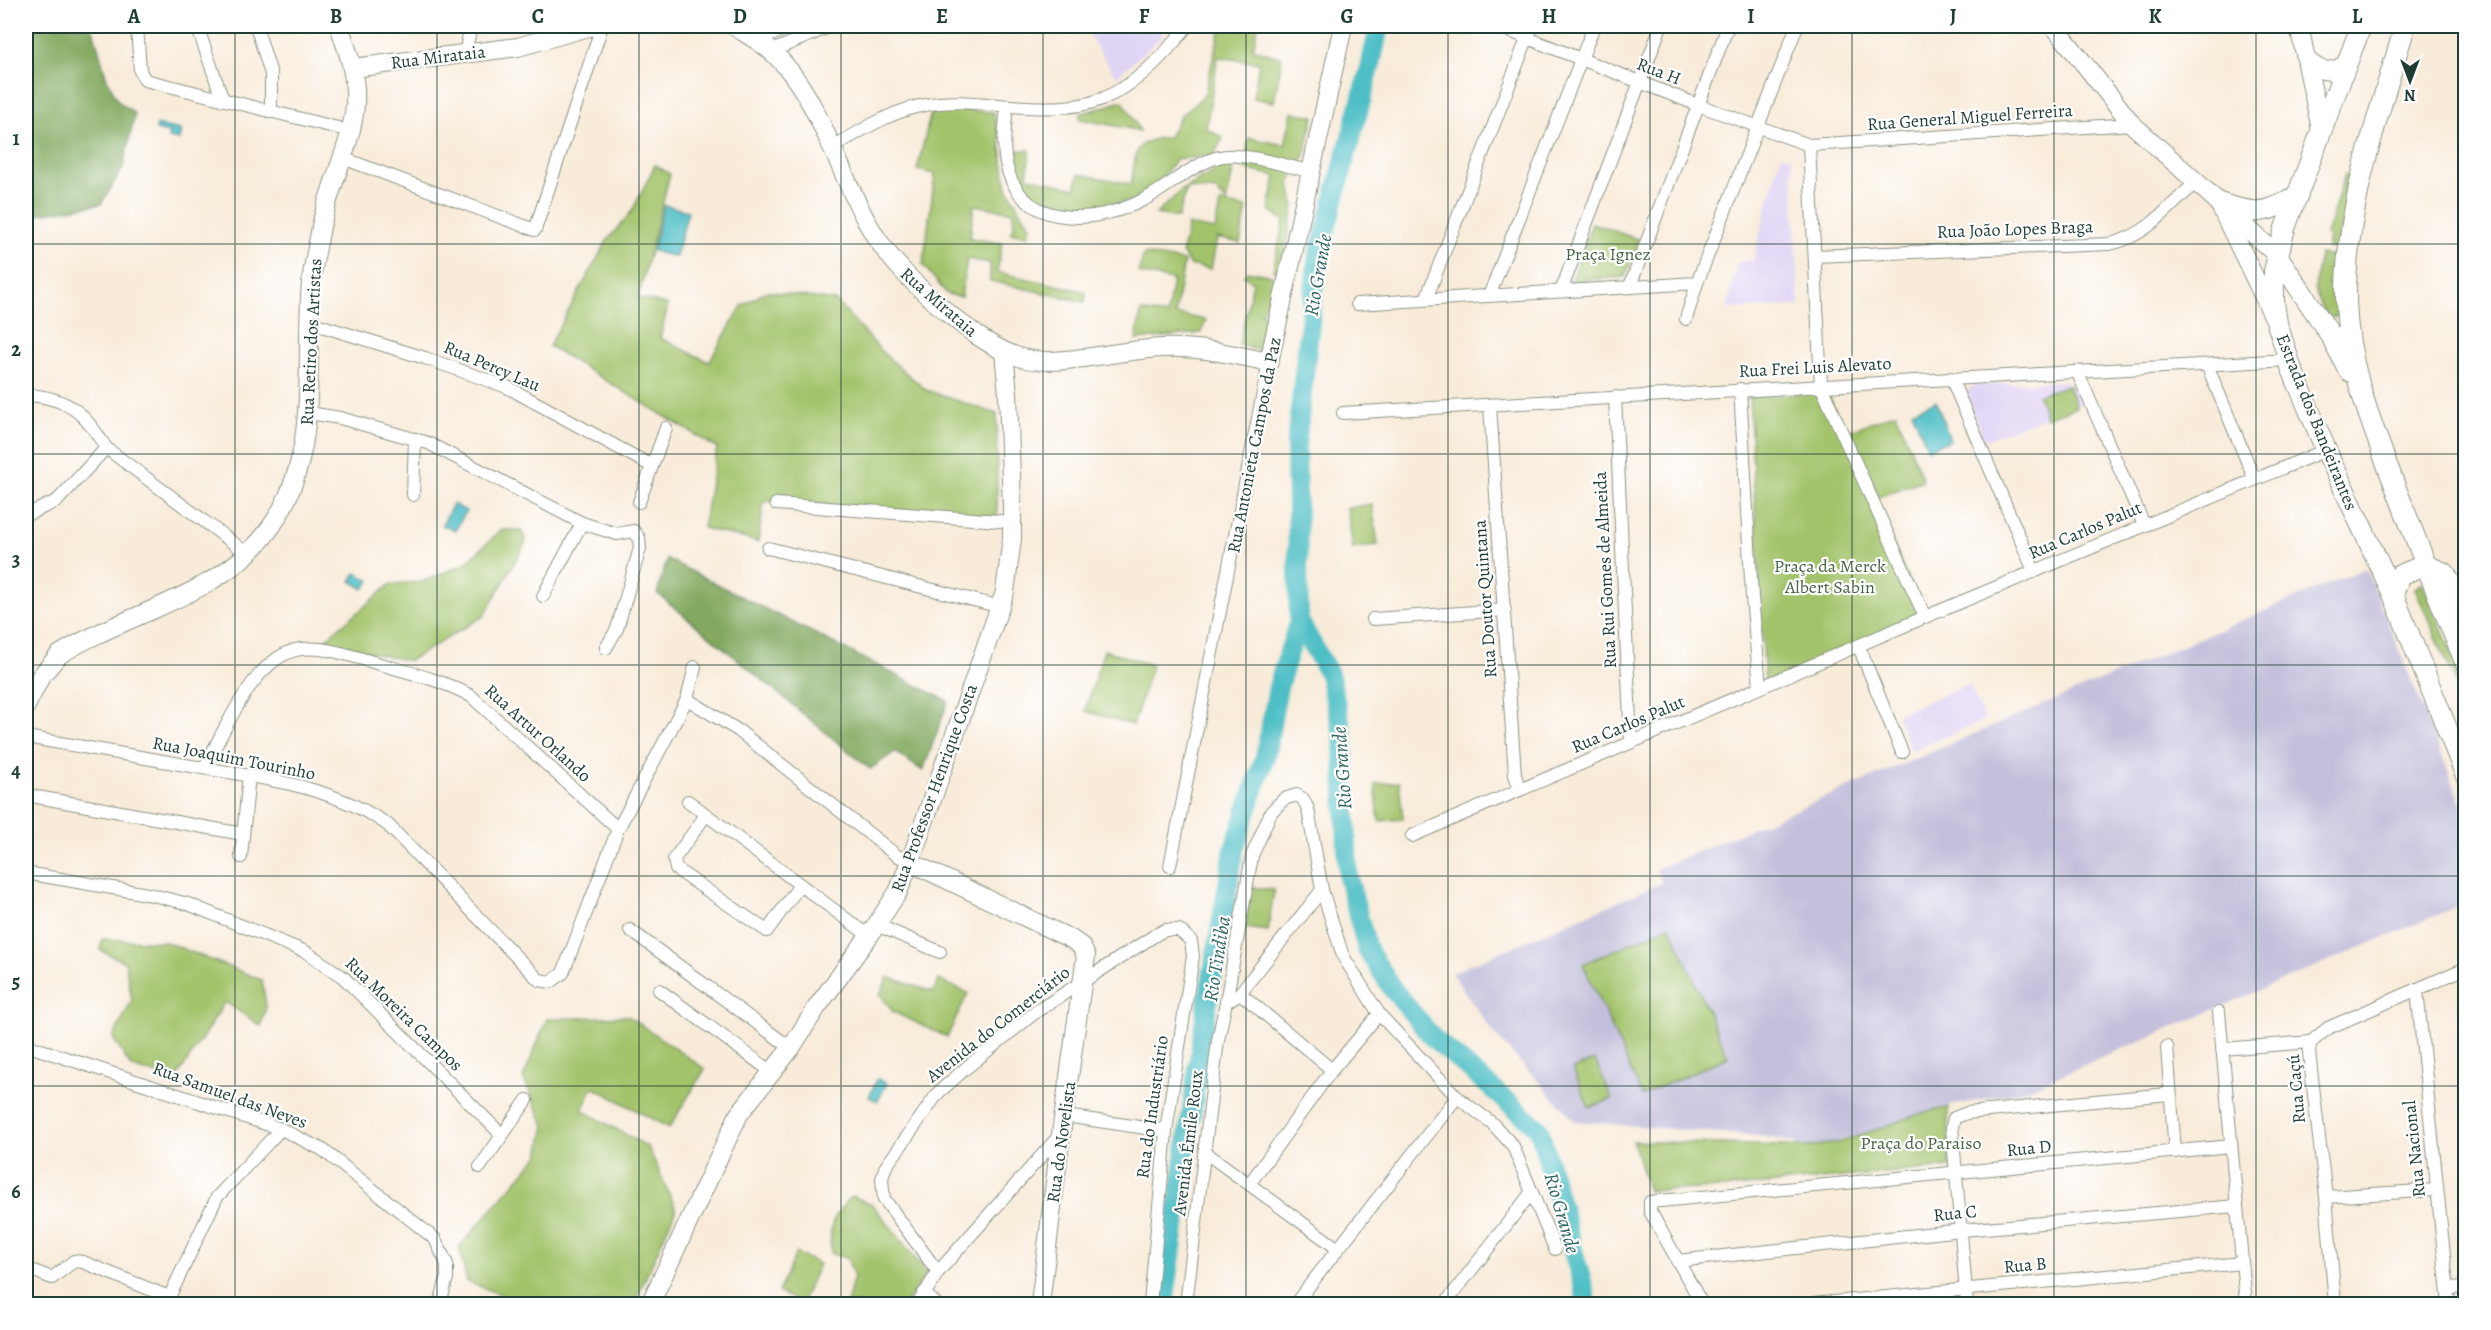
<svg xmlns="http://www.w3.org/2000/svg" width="2491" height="1330" viewBox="0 0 2491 1330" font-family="Alegreya,serif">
  <rect width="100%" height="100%" fill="#fff"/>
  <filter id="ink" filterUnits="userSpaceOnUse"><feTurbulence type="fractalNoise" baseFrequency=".0167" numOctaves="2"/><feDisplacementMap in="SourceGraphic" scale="12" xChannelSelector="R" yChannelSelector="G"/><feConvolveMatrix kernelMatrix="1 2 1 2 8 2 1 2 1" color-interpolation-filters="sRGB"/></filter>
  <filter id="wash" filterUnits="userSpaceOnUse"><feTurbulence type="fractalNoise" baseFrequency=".008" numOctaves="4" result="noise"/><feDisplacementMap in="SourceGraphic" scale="24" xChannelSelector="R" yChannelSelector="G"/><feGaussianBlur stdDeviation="1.35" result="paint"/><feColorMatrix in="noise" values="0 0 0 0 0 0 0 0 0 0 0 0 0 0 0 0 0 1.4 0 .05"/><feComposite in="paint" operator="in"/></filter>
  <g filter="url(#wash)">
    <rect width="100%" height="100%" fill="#f8ebd9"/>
    <!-- built -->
    <g fill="#e0d4f4">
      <path d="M1083,26H1168L1157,41L1116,77Z"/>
      <path d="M1781,155L1792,158L1799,306L1727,309L1737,262L1753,260Z"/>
      <path d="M2064,381L2078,390L2083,403L1984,440L1965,392L1975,385Z"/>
      <path d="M1969,684L1985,720L1912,751L1896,715Z"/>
    </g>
    <!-- industrial -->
    <path fill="#c4c0db" d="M2366,568L2465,813V903L2023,1091L1945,1107L1816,1148L1769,1137L1575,1121L1496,1036L1451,973L1662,883L1656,869Z"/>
    <!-- green -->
    <g fill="#a3c36b" stroke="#618050" stroke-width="1.5">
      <path d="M1221,26H1258L1253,49L1282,58L1274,102L1253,98L1259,63L1218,57L1206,128L1223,138L1213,156L1176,159L1156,185L1134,200L1069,212L1061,202C1014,199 1020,193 1007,151L1030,150L1027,177L1075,188L1079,174L1131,184C1137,151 1131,141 1169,137L1181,115L1204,96Z"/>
      <path d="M1123,101L1140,131L1080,119V114Z"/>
      <path d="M966,110L993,112L999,134L1007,188L1030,226L1028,235L1011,233L1014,227L1013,212L974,205L970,238L1002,243L997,272L1083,291L1086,293L1085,302L990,281V263L967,259L961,297L947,294L923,265L935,174L917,170L931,112Z"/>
      <path d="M1292,112L1314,116L1305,155L1290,182L1294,207L1280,273L1273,271L1284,221L1269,209L1276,176L1244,169L1249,138L1285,145Z"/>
      <path d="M1236,158L1226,202L1217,191L1187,188L1178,218L1156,214L1182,190Z"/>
      <path d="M655,165L670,174L638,298L668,305L660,338L709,362L742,306L767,291L836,301L883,353L926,390L997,414V517L764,501L758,542L703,528L717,448L549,346L607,241L632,211Z"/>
      <path d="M2345,174L2351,177L2338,248H2327L2329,237L2326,235Z"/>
      <path d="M1220,203L1247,208L1240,243L1217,238L1211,269L1190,265L1182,252L1188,225L1215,230Z"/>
      <path d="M1592,223L1640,240L1625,277L1574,281L1572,279Z"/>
      <path d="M1144,254L1184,261L1175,314L1206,320L1201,333L1136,340L1141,311L1167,315L1173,280L1138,273Z"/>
      <path d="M2320,254L2337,256V317L2328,318C2311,290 2314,287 2320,254Z"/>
      <path d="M1248,271L1279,277L1261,314L1270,319L1264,353L1239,344L1253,282L1244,276Z"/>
      <path d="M2068,385L2076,407L2046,418L2038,395Z"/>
      <path d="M1827,391L1924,616L1765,684L1749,398Z"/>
      <path d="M1896,413L1923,480L1878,497L1850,430Z"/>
      <path d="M1372,504L1378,545L1353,549L1347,508Z"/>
      <path d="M501,530H521L526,542L484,616L409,661L322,642L391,584L422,582L465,564Z"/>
      <path d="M2422,583L2465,683V704L2415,588Z"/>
      <path d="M1104,650L1152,665L1133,725L1085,711Z"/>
      <path d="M1399,782L1403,819L1379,821L1375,784Z"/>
      <path d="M1251,887L1274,890L1268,931L1245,928Z"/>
      <path d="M1670,926L1728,1057L1642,1095L1583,964Z"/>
      <path d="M102,939L166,942L262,980L266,1006L261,1026L225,1002L176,1079L131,1067L113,1038L132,1000L125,962L100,950Z"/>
      <path d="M888,977L933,992L939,980L968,993L947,1037L893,1012L880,994Z"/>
      <path d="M628,1016L705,1069L669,1128L593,1087L582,1110L648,1147L676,1209L634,1304H527L467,1282L459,1247L539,1155L545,1126L523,1078L547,1019Z"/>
      <path d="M1595,1060L1612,1099L1589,1108L1573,1069Z"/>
      <path d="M1948,1108L1950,1167L1724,1188L1648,1191L1633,1141L1809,1147L1841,1142L1925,1112Z"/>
      <path d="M852,1196L873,1205L927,1273L905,1304H847L854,1276L847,1258L831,1254C829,1225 831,1217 852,1196Z"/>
      <path d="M796,1253L819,1264L801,1303L778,1292Z"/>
    </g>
    <!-- forest -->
    <g fill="#82a95f" stroke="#50734a" stroke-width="1.5">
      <path d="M26,26H92L107,79L118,101L135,114L123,168L101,204L26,216Z"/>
      <path d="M667,559L948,701L923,771L895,752L870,769L657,593Z"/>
    </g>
    <!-- water -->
    <g fill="#50bfc6" stroke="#387e7d" stroke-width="1.5">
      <path d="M157,125L181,130L179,140L168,138L169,133L156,130Z"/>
      <path d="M664,205L688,211L676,257L652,251Z"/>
      <path d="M1936,401L1950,440L1928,449L1912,411Z"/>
      <path d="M453,504L466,511L455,531L442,525Z"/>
      <path d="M356,573L370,581L364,589L351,581Z"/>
      <path d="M877,1079L887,1083L878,1101L869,1097Z"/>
    </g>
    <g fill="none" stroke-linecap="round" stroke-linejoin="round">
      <!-- river -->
      <g stroke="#50bfc6" stroke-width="20">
        <path d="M1379,26L1371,64L1317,262L1296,445L1299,621L1329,674L1343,735L1348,877L1367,949L1394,991L1433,1038L1539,1129L1588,1304"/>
        <path d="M1164,1304L1206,1012L1234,849L1265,757L1278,687L1299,621"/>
      </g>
    </g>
  </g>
  <g filter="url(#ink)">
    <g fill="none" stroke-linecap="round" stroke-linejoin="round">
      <!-- street casing -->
      <g stroke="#8c9486" stroke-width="14">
        <g id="street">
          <path d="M137,26L140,71L145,80L350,131"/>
          <path d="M197,26L223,100"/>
          <path d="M256,26L271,74V112"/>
          <path d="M1497,26L1698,105L1809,145L2132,124"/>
          <path d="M758,41L791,26"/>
          <path d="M772,51L831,26"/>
          <path d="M465,54L471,26"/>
          <path d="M1007,106C1005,128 1001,153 1009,174C1029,231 1101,222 1143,200C1168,188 1192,164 1219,157C1241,151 1285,166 1309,171"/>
          <path d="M1809,145L1821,386L1925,617"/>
          <path d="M831,148C861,131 890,111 925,105C953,99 983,104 1011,106C1039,108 1075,110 1102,99C1136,85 1165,55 1187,26"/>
          <path d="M340,157L535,230L602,26"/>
          <path d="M1815,256L2109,244C2146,237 2169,207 2195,183"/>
          <path d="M1630,286L1728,26"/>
          <path d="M1561,291L1661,26"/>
          <path d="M1489,296L1594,26"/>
          <path d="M1426,299L1532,26"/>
          <path d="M1357,304L1697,283"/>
          <path d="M1686,319L1697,283L1797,26"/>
          <path d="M309,322L425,358L507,387L652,466"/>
          <path d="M2207,365L2254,478"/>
          <path d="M2077,371L2144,525"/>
          <path d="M1951,378L2034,571"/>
          <path d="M1740,389L1752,597L1760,687"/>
          <path d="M26,395C68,397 85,413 106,448L248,554"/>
          <path d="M1615,397L1631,742"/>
          <path d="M1490,406L1515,775L1520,790"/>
          <path d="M309,413L340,418L428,443L582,523L617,534L634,531L639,538L640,548L617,629L606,648"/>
          <path d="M1343,413L2289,360"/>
          <path d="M413,495L415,439"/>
          <path d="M639,502L666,428"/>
          <path d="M776,504L1012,522"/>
          <path d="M26,515L57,501L106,448"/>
          <path d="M768,548L1001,607"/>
          <path d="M543,596L582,523"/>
          <path d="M1373,619L1505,610"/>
          <path d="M1859,647L1902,752"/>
          <path d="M687,699L739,731L896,855L910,862"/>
          <path d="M26,737C83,747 140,757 197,767C262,778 333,786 388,825L539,980L551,982L563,973L618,829L687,699L695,667"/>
          <path d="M204,768C225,731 254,655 301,649C325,646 350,656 373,662C407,672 440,679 471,696L618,829"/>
          <path d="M26,795L243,834"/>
          <path d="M688,801L869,936"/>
          <path d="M706,815L674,859L676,869L767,931L800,885"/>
          <path d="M1412,836L1925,617L2326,450"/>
          <path d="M241,857L249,775"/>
          <path d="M1170,866L1269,362"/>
          <path d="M26,873L153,895L188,904L306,952L343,977L502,1135"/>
          <path d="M1322,890L1240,993L1332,1070"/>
          <path d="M877,925L940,952"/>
          <path d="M630,930L791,1048"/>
          <path d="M659,990L772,1072"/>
          <path d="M2417,990L2449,1304"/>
          <path d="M1226,1002L1252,856L1271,812L1284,799L1297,795L1303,799L1308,809L1322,890L1343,956L1379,1014L1457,1097L1492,1123L1513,1146L1555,1249"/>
          <path d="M2219,1012L2246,1304"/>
          <path d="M26,1045L281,1129L323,1150L435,1239L447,1264V1278L440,1304"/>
          <path d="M2167,1047L2175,1152"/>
          <path d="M2222,1049L2311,1042"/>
          <path d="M1065,1116L1166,1131"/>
          <path d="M1206,1153L1337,1248"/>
          <path d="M480,1167L527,1100"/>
          <path d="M1250,1183L1332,1070L1379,1014"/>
          <path d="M2326,1197L2436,1190"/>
          <path d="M1677,1261L1962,1230L2237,1206"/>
          <path d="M26,1268L52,1278L74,1261L83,1262L169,1297"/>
          <path d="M938,1272L884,1199L882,1179L885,1168L938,1093L966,1068L1037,1011L1157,934L1165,930H1179L1191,941L1193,956L1166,1131L1150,1304"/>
          <path d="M2448,1288L2466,1287"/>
          <path d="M924,1293L936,1304"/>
          <path d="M166,1304L217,1197L281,1129"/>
          <path d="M918,1304L938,1272L1060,1135"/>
          <path d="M1186,1304L1218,1040L1226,1002L1240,993"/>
          <path d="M1295,1304L1457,1097"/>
          <path d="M1445,1304L1531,1193"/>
          <path d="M1702,1304L1650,1211V1202L2231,1146"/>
          <path d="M1812,1304L2242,1263"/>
          <path d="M1967,1304L1952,1127L1954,1118L1967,1113L2169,1094"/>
          <path d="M2335,1304L2326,1197L2309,1052L2311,1042L2328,1028L2466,968"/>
        </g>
      </g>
      <!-- secondary casing -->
      <g stroke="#8c9486" stroke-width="20">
        <g id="secondary">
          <path d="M734,26C746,34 760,41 771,51C817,91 838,171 868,224C888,260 918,288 949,314C971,332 995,350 1022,358C1058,368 1123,349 1162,348C1199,346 1234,355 1269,362L1343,26"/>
          <path d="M2054,26L2132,124L2277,255"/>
          <path d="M2299,26L2321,130"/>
          <path d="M2307,60C2320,72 2330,74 2345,65"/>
          <path d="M353,68L518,47L592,26"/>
          <path d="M2222,210L2274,318"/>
          <path d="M26,706L41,676L59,655C125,613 215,598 265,535C319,466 306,380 310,299C310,276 316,254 320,232C327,189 352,146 355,105C357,77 348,51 339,26"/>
          <path d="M910,862L1071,939L1081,946L1086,956L1061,1134L1040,1304"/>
          <path d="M650,1304L739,1114L791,1048L817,1007L869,936L898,892L910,862L1005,592L1012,538V506L1008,394L1004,352"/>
        </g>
      </g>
      <!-- primary casing -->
      <g stroke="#8c9486" stroke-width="22">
        <g id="primary">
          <path d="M2361,26L2285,228L2274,271V302L2277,323L2291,367L2326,450L2393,594L2466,776"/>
          <path d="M2405,26C2379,115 2345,205 2346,299C2347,363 2370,420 2392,478C2416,540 2440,602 2466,664"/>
          <path d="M2219,203C2255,215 2265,215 2298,195"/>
          <path d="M2277,255L2331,336L2349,371"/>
          <path d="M2393,594L2400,575L2425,565L2445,573L2466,612"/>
        </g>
      </g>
      <!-- street -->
      <use href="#street" stroke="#fff" stroke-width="12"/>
      <!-- secondary -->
      <use href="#secondary" stroke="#fff" stroke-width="18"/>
      <!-- primary -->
      <use href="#primary" stroke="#fff" stroke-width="20"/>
    </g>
  </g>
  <!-- grid -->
  <path fill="none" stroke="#1f3d34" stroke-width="1.5" stroke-opacity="0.55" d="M235,26V1304M437,26V1304M639,26V1304M841,26V1304M1043,26V1304M1246,26V1304M1448,26V1304M1650,26V1304M1852,26V1304M2054,26V1304M2256,26V1304M26,244H2466M26,454H2466M26,665H2466M26,876H2466M26,1086H2466"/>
  <g text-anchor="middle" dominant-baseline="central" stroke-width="4.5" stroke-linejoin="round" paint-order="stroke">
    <!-- street labels -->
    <g font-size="18" fill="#1f3d34" stroke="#fff">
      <text transform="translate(438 57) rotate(-7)">Rua Mirataia</text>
      <text transform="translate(1659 71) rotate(21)">Rua H</text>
      <text transform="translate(1970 117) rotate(-4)">Rua General Miguel Ferreira</text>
      <text transform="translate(2015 229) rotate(-2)">Rua João Lopes Braga</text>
      <text transform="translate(939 302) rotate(41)">Rua Mirataia</text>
      <text transform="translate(311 342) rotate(-87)">Rua Retiro dos Artistas</text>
      <text transform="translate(492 366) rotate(23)">Rua Percy Lau</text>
      <text transform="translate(1815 367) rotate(-3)">Rua Frei Luis Alevato</text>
      <text transform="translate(2317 422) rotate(68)">Estrada dos Bandeirantes</text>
      <text transform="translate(1254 445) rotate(-79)">Rua Antonieta Campos da Paz</text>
      <text transform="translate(2085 530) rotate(-23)">Rua Carlos Palut</text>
      <text transform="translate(1605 570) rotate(-93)">Rua Rui Gomes de Almeida</text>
      <text transform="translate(1485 599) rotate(-94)">Rua Doutor Quintana</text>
      <text transform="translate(1628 724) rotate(-23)">Rua Carlos Palut</text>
      <text transform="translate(538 733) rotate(42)">Rua Artur Orlando</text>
      <text transform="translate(234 758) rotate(11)">Rua Joaquim Tourinho</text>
      <text transform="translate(934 788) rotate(-70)">Rua Professor Henrique Costa</text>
      <text transform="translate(404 1014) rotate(44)">Rua Moreira Campos</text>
      <text transform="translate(998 1024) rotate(-38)">Avenida do Comerciário</text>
      <text transform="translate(2296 1089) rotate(-95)">Rua Caçú</text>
      <text transform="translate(230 1095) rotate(20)">Rua Samuel das Neves</text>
      <text transform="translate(1152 1107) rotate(-82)">Rua do Industriário</text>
      <text transform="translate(1061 1142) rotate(-82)">Rua do Novelista</text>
      <text transform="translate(1188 1143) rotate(-83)">Avenida Émile Roux</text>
      <text transform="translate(2029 1148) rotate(-6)">Rua D</text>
      <text transform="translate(2414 1149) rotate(-96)">Rua Nacional</text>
      <text transform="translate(1955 1213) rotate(-6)">Rua C</text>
      <text transform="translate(2025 1265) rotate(-5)">Rua B</text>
    </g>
    <!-- park labels -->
    <g font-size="18" fill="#476544" stroke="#fff">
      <text x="1608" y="254">Praça Ignez</text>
      <text x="1830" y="566">Praça da Merck<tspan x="1830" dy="21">Albert Sabin</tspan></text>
      <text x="1921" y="1143">Praça do Paraiso</text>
    </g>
    <!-- water labels -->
    <g font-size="20" font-style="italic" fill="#2e6460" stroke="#fff">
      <text transform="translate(1318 275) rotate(-80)">Rio Grande</text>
      <text transform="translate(1342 768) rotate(-94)">Rio Grande</text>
      <text transform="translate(1217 959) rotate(-81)">Rio Tindiba</text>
      <text transform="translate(1562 1213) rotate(74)">Rio Grande</text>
    </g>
  </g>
  <!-- margin -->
  <rect width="2491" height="1330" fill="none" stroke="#fff" stroke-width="66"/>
  <!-- north arrow -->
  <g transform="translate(2410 81) rotate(180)" stroke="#ffffff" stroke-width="4.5" paint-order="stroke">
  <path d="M0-4.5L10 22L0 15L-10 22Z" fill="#1f3d34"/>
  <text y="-9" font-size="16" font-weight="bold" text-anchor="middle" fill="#1f3d34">N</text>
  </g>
  <rect x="33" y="33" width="2425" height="1264" fill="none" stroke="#1f3d34" stroke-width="2"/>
  <g font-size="20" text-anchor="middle" font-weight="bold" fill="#1f3d34">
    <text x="134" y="23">A</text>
    <text x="336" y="23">B</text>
    <text x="538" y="23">C</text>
    <text x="740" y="23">D</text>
    <text x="942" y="23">E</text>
    <text x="1144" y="23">F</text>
    <text x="1347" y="23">G</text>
    <text x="1549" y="23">H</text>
    <text x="1751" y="23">I</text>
    <text x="1953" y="23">J</text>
    <text x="2155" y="23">K</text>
    <text x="2357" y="23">L</text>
    <text x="16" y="145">1</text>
    <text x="16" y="356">2</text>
    <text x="16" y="566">3</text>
    <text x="16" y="777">4</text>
    <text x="16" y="988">5</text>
    <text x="16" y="1198">6</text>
  </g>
</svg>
